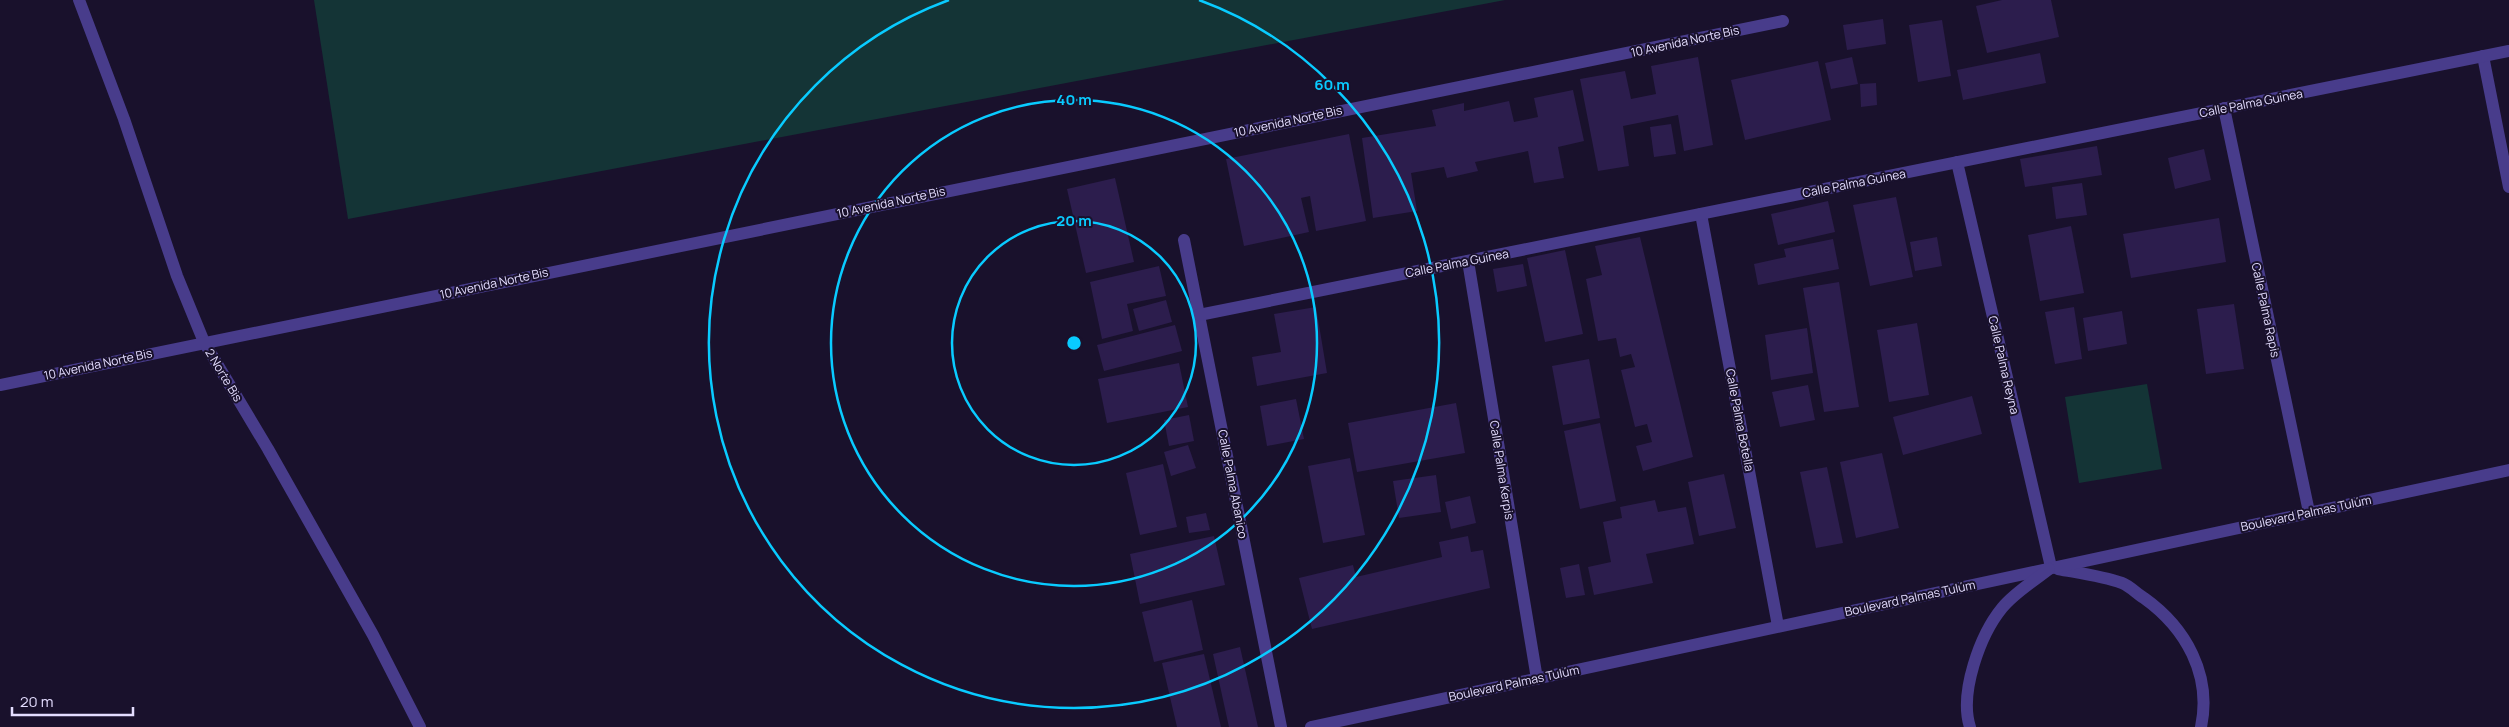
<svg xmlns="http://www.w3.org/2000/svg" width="2509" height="727" viewBox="0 0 2509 727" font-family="Manrope,sans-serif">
  <rect width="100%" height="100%" fill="#19112c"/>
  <!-- green -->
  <g fill="#143436">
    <path d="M314,0H1505L348,219Z"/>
    <path d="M2147,384L2162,469L2079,483L2065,397Z"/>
  </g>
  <!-- building -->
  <g fill="#2c1d4d">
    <path d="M2002,0H2051L2059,37L1987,53L1976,6Z"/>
    <path d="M1883,19L1886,44L1847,50L1843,25Z"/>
    <path d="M1942,20L1951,76L1918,82L1909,25Z"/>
    <path d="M2040,53L2046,83L1963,100L1957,70Z"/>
    <path d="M1698,57L1713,145L1684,151L1678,115L1623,126L1629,166L1598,171L1580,79L1625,71L1631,99L1656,94L1651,66Z"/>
    <path d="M1852,57L1858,84L1831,89L1825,63Z"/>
    <path d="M1818,61L1831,120L1745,140L1731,80Z"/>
    <path d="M1876,83L1877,105L1861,107L1860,84Z"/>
    <path d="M1573,90L1584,141L1558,147L1564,178L1534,183L1528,151L1475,162L1478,171L1447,178L1444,167L1411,173L1417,211L1373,218L1362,138L1436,126L1432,110L1464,103V111L1509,101L1514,122L1538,117L1534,98Z"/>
    <path d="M1671,124L1676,154L1654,157L1650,127Z"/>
    <path d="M1349,134L1366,221L1316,231L1310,196L1301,198L1309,232L1244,246L1226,159Z"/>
    <path d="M2097,146L2102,175L2025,187L2020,159Z"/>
    <path d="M2204,149L2211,180L2175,189L2168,158Z"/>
    <path d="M1115,178L1134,262L1086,273L1067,189Z"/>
    <path d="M2082,183L2087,215L2056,219L2052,187Z"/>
    <path d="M1896,197L1913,277L1870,286L1853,205Z"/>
    <path d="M1828,201L1835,232L1778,245L1771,214Z"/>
    <path d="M2219,218L2226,262L2131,278L2123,234Z"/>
    <path d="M2071,226L2084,293L2040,301L2028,235Z"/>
    <path d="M1640,237L1693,457L1643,471L1636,446L1652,442L1647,424L1635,427L1621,370L1635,367L1631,354L1620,357L1616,338L1598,341L1586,279L1602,275L1595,246Z"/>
    <path d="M1937,237L1942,266L1915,271L1910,242Z"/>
    <path d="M1833,239L1839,269L1758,285L1754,264L1786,257L1784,249Z"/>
    <path d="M1565,250L1583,334L1545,342L1527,258Z"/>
    <path d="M1523,264L1527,286L1497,292L1493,269Z"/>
    <path d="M1159,266L1166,296L1127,304L1133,331L1102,339L1090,282Z"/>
    <path d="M1839,282L1859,407L1824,412L1803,288Z"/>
    <path d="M1166,300L1172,322L1139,331L1133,309Z"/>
    <path d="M2234,304L2244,369L2206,374L2197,309Z"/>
    <path d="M1316,307L1327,373L1257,386L1252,357L1281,352L1274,314Z"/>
    <path d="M2074,307L2082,359L2055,364L2045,312Z"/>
    <path d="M2122,311L2127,344L2088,351L2083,318Z"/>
    <path d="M1917,323L1929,395L1889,402L1877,330Z"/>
    <path d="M1175,325L1182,351L1104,371L1097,345Z"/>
    <path d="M1807,328L1813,373L1771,380L1765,335Z"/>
    <path d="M1589,359L1600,418L1563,425L1552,366Z"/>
    <path d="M1179,363L1188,407L1107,423L1098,379Z"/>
    <path d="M1808,385L1815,420L1780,427L1772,392Z"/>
    <path d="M1972,396L1982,434L1903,455L1893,417Z"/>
    <path d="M1296,399L1304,439L1267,446L1260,406Z"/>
    <path d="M1456,403L1465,453L1357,472L1348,423Z"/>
    <path d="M1189,415L1194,441L1169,446L1164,420Z"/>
    <path d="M1600,423L1616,501L1580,509L1564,431Z"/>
    <path d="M1188,445L1196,468L1171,476L1164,452Z"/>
    <path d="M1882,453L1899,528L1856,538L1840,462Z"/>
    <path d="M1350,458L1365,535L1323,543L1308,466Z"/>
    <path d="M1163,464L1177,527L1140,535L1126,473Z"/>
    <path d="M1827,467L1843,543L1816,548L1800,472Z"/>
    <path d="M1724,474L1736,528L1699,536L1688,482Z"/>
    <path d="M1436,475L1441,512L1399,518L1393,481Z"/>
    <path d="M1470,496L1476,523L1451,529L1445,502Z"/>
    <path d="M1655,500L1658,512L1686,507L1694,544L1646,554L1653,583L1594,595L1588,567L1611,562L1603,522L1622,518L1620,507Z"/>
    <path d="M1206,513L1210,530L1189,533L1186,517Z"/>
    <path d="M1214,536L1225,585L1140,604L1130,554Z"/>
    <path d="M1468,536L1471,552L1483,550L1490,588L1312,629L1299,578L1353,565L1356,577L1442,557L1439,542Z"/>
    <path d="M1579,564L1585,595L1566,598L1560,568Z"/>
    <path d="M1192,600L1203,650L1154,662L1142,612Z"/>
    <path d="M1240,647L1258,727H1229L1213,654Z"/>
    <path d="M1204,654L1221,727H1177L1162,663Z"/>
  </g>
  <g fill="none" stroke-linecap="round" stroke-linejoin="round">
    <!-- minor -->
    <g stroke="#483c8b" stroke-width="12">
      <path d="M79,0L124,119L177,276L204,342L268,449L373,635L420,727"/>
      <path d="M2483,56L2509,187"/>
      <path d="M2224,108L2309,512"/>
      <path d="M1957,162L2051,567"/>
      <path d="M1701,214L1778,626"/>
      <path d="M1184,240L1281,727"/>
      <path d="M1468,261L1537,679"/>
      <path d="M1199,315L2509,51"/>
      <path d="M0,385L1783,21"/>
      <path d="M2058,569C2079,573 2102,576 2122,583C2130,586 2137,594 2144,598C2186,628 2212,675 2201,727"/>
      <path d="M1311,727L2509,470"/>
      <path d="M1970,727C1959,693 1980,635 2002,608C2014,593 2034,581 2049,569"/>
    </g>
  </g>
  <!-- distance rings -->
  <g fill="none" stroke="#09cbff" stroke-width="2.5">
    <circle cx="1074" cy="343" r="122"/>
    <circle cx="1074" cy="343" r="243"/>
    <path d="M1199 0A365 365 0 1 1 949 0"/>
  </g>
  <g text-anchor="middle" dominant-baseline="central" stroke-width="4" stroke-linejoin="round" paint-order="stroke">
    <!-- street labels -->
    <g font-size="12" fill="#e4ddff" stroke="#19112c">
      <text transform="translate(1685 41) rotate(-12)">10 Avenida Norte Bis</text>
      <text transform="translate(2251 103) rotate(-11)">Calle Palma Guinea</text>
      <text transform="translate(1288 121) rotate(-12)">10 Avenida Norte Bis</text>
      <text transform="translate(1854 183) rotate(-11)">Calle Palma Guinea</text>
      <text transform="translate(891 202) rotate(-12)">10 Avenida Norte Bis</text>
      <text transform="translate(1457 263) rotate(-11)">Calle Palma Guinea</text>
      <text transform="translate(494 283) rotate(-12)">10 Avenida Norte Bis</text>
      <text transform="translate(2266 310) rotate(78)">Calle Palma Rapis</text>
      <text transform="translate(98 364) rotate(-12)">10 Avenida Norte Bis</text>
      <text transform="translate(2004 365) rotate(77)">Calle Palma Reyna</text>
      <text transform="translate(224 375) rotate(59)">2 Norte Bis</text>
      <text transform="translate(1740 420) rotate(79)">Calle Palma Botella</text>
      <text transform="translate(1502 470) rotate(81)">Calle Palma Kerpis</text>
      <text transform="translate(1233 484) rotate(79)">Calle Palma Abanico</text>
      <text transform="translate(2306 513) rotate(-12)">Boulevard Palmas Tulúm</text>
      <text transform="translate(1910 598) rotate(-12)">Boulevard Palmas Tulúm</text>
      <text transform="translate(1514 683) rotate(-12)">Boulevard Palmas Tulúm</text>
    </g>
  </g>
  <circle cx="1074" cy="343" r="8" fill="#09cbff" stroke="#19112c" stroke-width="2.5"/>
  <g font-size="15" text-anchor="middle" font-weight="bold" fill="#09cbff" stroke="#19112c" stroke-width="4" stroke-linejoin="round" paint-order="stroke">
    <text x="1332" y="90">60 m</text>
    <text x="1074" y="105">40 m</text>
    <text x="1074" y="226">20 m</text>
  </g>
  <!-- scale -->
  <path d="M12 707v8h121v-8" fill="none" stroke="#e4ddff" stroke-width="2.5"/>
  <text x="20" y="707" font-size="15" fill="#e4ddff" stroke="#19112c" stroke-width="4" paint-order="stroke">20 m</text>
</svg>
